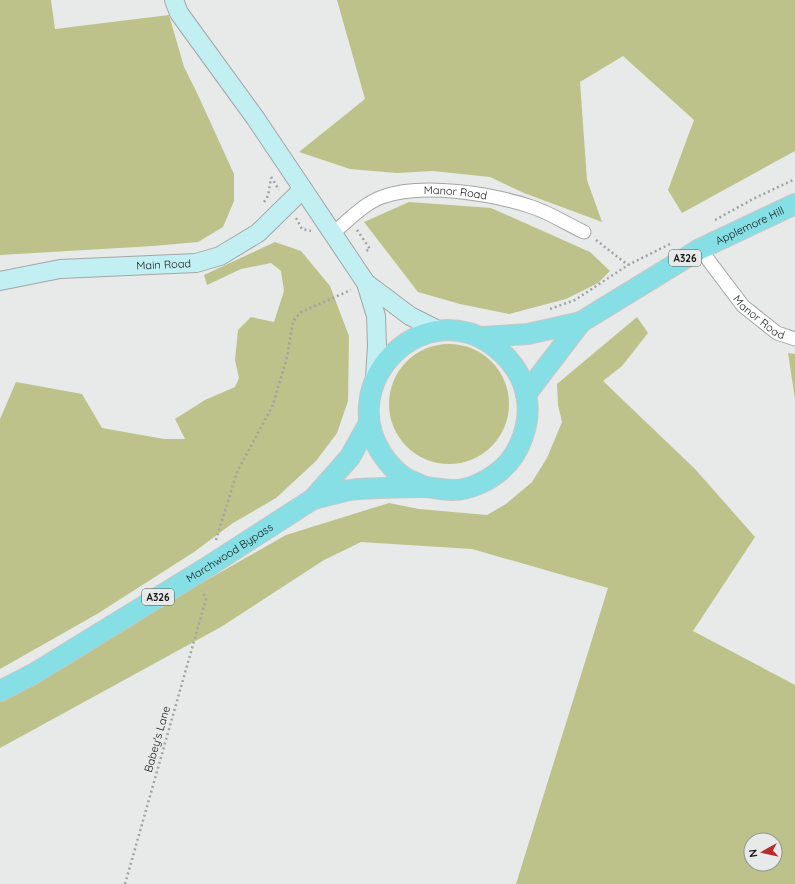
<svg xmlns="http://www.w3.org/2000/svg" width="795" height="884" viewBox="0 0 795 884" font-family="Quicksand,sans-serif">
  <rect width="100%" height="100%" fill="#e7eae9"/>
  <!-- green -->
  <g fill="#bcc289" fill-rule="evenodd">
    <path d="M0,0H51L55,29L169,15L184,67L197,93L234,174V201L223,227L198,242L153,246L0,255Z"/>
    <path d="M337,0H795V151L682,213L668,190L694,120L623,56L580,82L587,180L602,222L524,193L490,177L433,171L397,173L350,169L299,152L365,99Z"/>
    <path d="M409,202L491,208L590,252L610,271L598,283L566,299L509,314L460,304L418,292L364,222Z"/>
    <path d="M275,242L301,251L330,286L349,336L348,401L337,433L316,461L276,498L233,523L194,552L97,614L0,669V419L16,382L82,394L102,428L164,439H185L175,419L205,400L235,387L239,378L235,360L238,330L251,317L274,322L284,291L281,271L271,263L241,269L207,285L204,275Z"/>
    <path d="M637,317L648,333L622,366L603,381L695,469L755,537L693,631L795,685V884H516L608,588L472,549L361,542L324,560L221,627L0,748V698L286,535L389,503L419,509L487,515L506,504L532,482L547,458L562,422L558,405L557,384ZM751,840H775V864H751Z"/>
    <circle cx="449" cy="404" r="60"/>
    <path d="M788,353L795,354V399Z"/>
  </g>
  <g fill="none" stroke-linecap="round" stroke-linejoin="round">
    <!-- street casing -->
    <g stroke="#a3a6a5" stroke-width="15">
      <g id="street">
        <path id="s1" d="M334,232C349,220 363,204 382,197C422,182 493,194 532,207C550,213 567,224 584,232"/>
        <path id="s2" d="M700,249L743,306L777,333L795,339"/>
      </g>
    </g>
    <!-- secondary casing -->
    <g stroke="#a3a6a5" stroke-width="20">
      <g id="secondary">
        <path d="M174,0L179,13L256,119L366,283L376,316L377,346L375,377"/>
        <path id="s3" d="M0,281L60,269L196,263L220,256L258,233L303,189"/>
        <path d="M366,283L410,316L440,331"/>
      </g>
    </g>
    <!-- primary casing -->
    <g stroke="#c7c7c7" stroke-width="22">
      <g id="primary">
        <path id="s4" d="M481,337L528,334L581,322L700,249L795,204"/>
        <path d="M526,394L581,322"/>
        <path d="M313,499C328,496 344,490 358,489C380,488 402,487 423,487C432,487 441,490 451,490C468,491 488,481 501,470C521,453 532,420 526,394C522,373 507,355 490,343C419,297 336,384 382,454C388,463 396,472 405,478C411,481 419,484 425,487"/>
        <path id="s5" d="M0,691L35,673L209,566L313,499L350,457L369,423"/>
      </g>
    </g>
    <!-- path -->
    <g stroke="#a1a3a2" stroke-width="2.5" stroke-dasharray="2 3" stroke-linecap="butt">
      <path d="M271,177L279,190"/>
      <path d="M264,202L268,196L271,178"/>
      <path d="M296,218L302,229L311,231"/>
      <path d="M715,220L753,199L795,179"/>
      <path d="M357,230L370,249L364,252"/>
      <path d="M596,240L628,265"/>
      <path d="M550,309L575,300L628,265L672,243"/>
      <path d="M216,540L237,472L273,405L287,357L293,321L301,312L351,290"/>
      <path d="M125,884L206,599L202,591"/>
    </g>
    <!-- street -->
    <use href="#street" stroke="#fff" stroke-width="13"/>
    <!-- secondary -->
    <use href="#secondary" stroke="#c2eff2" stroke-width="18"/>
    <!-- primary -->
    <use href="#primary" stroke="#85dfe5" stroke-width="20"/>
  </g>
  <g text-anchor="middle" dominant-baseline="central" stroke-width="3" stroke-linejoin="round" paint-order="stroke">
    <!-- shield labels -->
    <g fill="#e7eae9" stroke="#545655" stroke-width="1">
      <rect x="669" y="250" width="32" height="16" rx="3"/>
      <rect x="142" y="589" width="32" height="16" rx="3"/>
    </g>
    <g font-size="10" font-weight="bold" fill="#151615">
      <text x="685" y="258">A326</text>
      <text x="158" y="597">A326</text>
    </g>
    <!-- street labels -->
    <g font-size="11" fill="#151615" stroke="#e7eae9">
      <text stroke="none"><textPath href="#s1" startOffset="134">Manor Road</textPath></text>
      <text stroke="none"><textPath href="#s4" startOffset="296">Applemore Hill</textPath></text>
      <text stroke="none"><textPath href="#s3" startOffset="165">Main Road</textPath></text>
      <text stroke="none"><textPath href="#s2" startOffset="91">Manor Road</textPath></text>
      <text stroke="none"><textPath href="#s5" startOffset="268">Marchwood Bypass</textPath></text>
      <text transform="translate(157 739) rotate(-74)">Babey's Lane</text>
    </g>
  </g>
  <!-- north arrow -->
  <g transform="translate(763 852) rotate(262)"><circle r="19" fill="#e7eae9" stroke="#939594"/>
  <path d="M0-3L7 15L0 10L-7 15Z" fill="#ba2b2d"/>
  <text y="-6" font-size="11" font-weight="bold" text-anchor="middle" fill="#151615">N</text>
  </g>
</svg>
